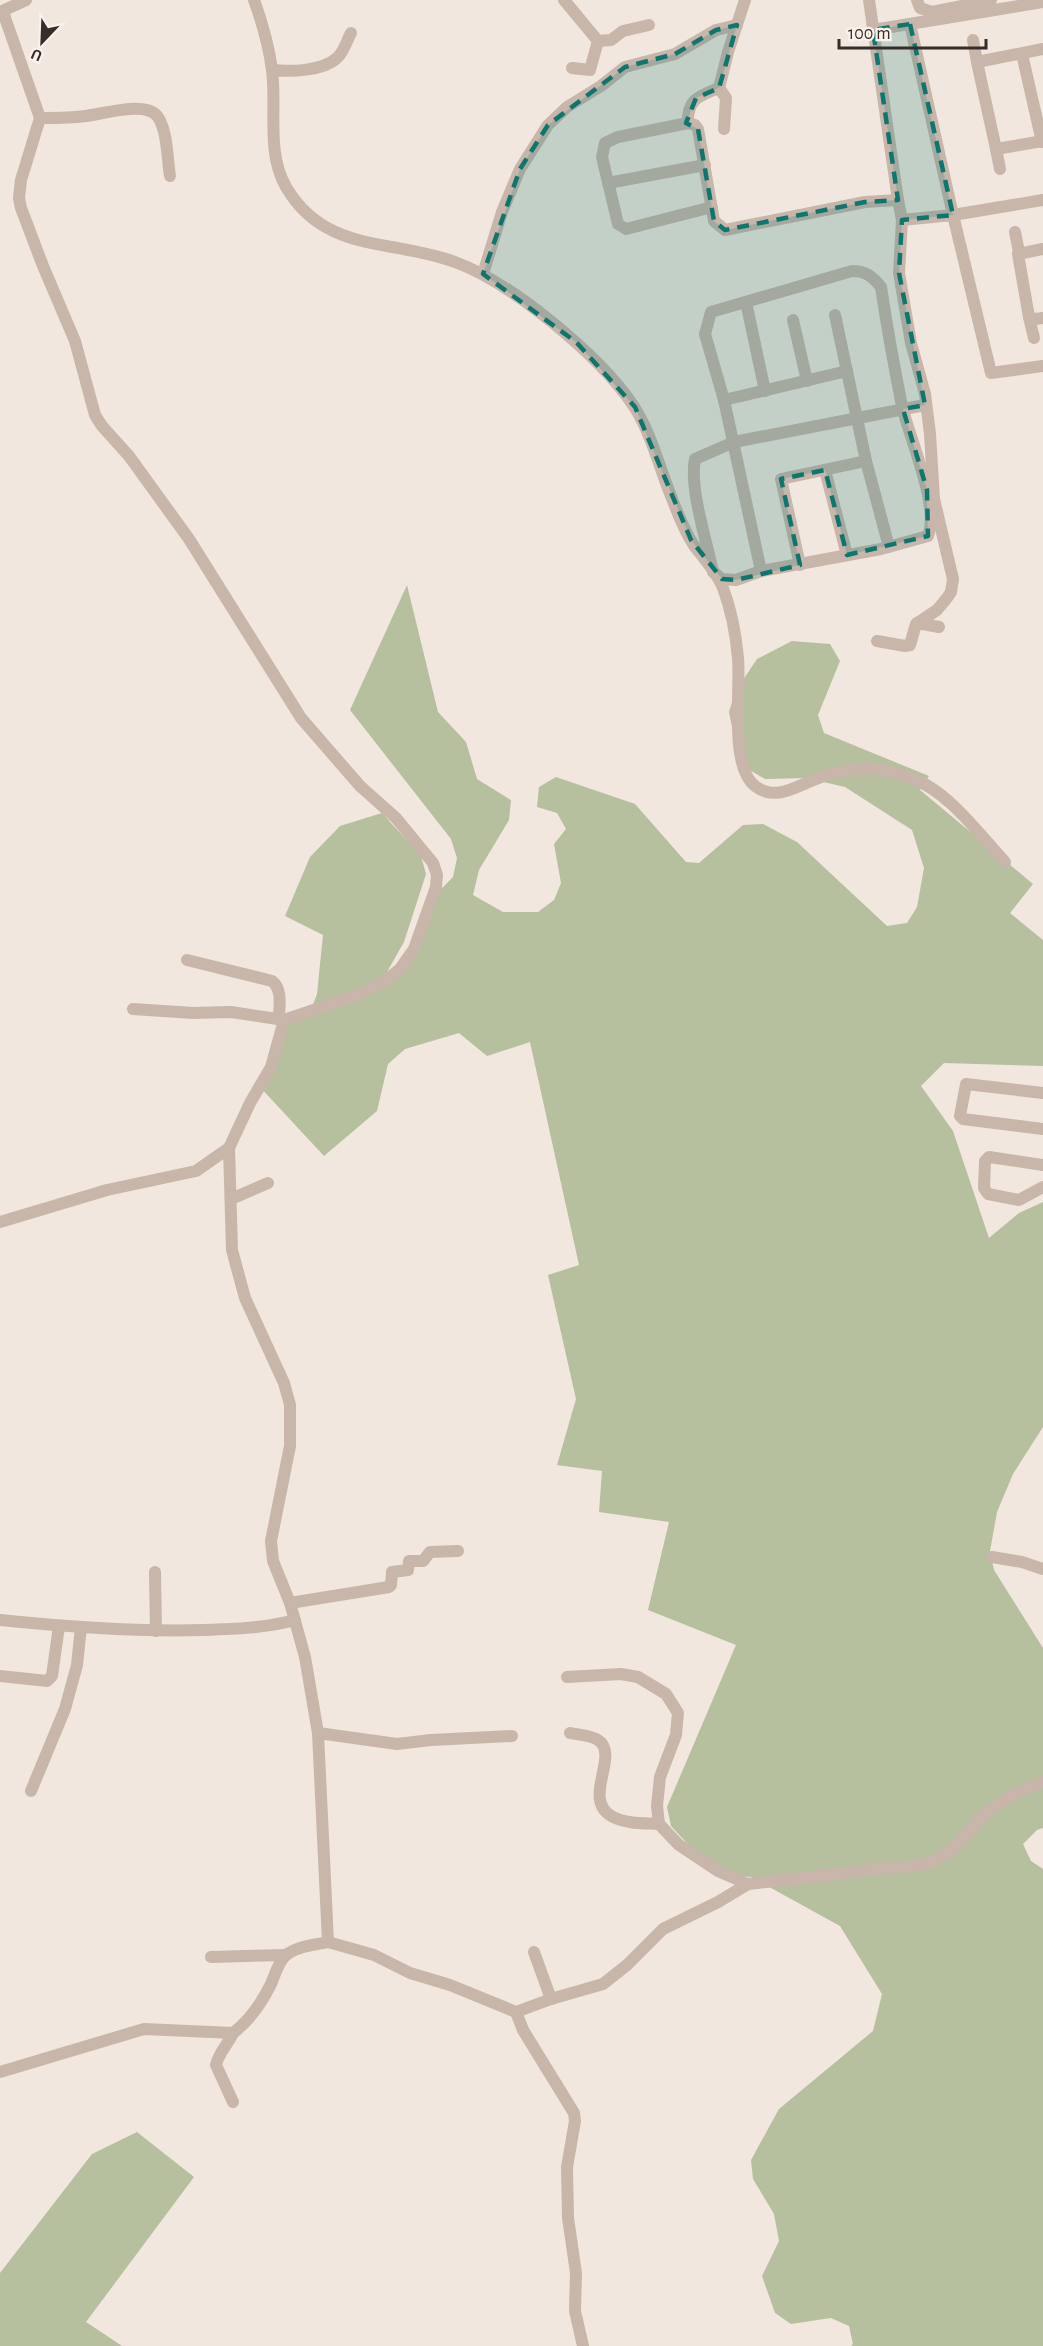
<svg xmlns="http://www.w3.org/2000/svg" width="1043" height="2346" viewBox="0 0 1043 2346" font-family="'Alegreya Sans',sans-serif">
  <rect width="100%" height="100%" fill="#f1e7de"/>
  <!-- green -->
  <g fill="#b6bf9e">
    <path d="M407,585L438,712L466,742L477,779L511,800L509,820L479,870L473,895L503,912H538L554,900L561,883L554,844L566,829L557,813L537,807L539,787L556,777L635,804L686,862L699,863L743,825L763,824L797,842L887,926L907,923L917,907L924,868L912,830L845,787L806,778L765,779L748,769L737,752L729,712L735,692L757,659L792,641L830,644L840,661L818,715L824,733L929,776L920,790L1033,884L1010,913L1043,940V1066L944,1063L921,1086L953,1131L989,1238L1019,1213L1043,1202V1427L1013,1474L997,1512L990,1551L994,1570L1043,1648V1828L1037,1830L1023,1844L1031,1861L1043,1869V2346H851L853,2344L849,2326L831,2318L791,2324L775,2313L762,2276L779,2241L774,2214L753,2179L751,2160L779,2109L873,2031L882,1994L840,1926L751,1877L731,1875L698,1855L671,1826L667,1807L736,1645L648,1610L669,1522L599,1512L602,1471L557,1465L576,1399L548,1275L579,1265L530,1042L487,1056L459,1033L405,1049L388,1064L377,1111L324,1156L259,1086L285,1021L311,1010L317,994L323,935L285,916L310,857L340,826L382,813L421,856L426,874L404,942L379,986L409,965L439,891L453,877L457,858L451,839L350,710Z"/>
    <path d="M137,2132L194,2177L86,2322L122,2346H0V2273L92,2154Z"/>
  </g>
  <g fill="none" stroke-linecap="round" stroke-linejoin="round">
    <!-- minor -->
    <g stroke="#c8b6aa" stroke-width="12">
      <path d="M254,0C262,22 269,47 272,70C277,108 266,152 286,187C325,254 394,239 455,262C512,283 599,355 633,405C651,432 659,467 671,496C677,512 684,530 693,544C703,558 717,572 723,588C731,609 736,636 738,658C741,690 729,766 755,786C776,802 796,786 816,779C828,774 856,768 868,768C879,768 902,775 913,779C948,791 980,835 1005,862"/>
      <path d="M564,0L598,41L611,40L623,31L649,25"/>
      <path d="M869,0L898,200L902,220L899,273L911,343L925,394L930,434L934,499L953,579L951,592L947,598L937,610L916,624L910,645L905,646L877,641"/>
      <path d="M917,0L920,8L932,12L991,0"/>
      <path d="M0,12L26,0"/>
      <path d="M3,12L40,118L21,180L19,198L21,208L43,266L75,341L95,415L102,426L129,456L189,539L301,718L360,786L396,818L433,863L437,875L436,887L414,949L400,969L385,981L355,996L284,1020L271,1067L250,1103L229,1148L232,1250L245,1298L284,1383L290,1405V1446L271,1541L273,1561L290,1603L305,1657L318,1733L328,1942L374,1955L410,1973L450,1985L516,2012L551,1999L603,1984L627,1965L663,1929L718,1902L748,1884"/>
      <path d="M910,24L953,215L1043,200"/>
      <path d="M873,30L1043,2"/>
      <path d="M973,40L977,62"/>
      <path d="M1043,49L977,62L996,149L1043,141"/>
      <path d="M1022,54L1042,142"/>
      <path d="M572,68L590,70L598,41"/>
      <path d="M272,70C291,72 323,71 337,58C344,52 347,40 351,33"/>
      <path d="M719,88L728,52L745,0"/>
      <path d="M719,88L726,98L724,129"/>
      <path d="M40,118C55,118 71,118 86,116C103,114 147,100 158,117C168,133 167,159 170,176"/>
      <path d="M688,123C687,99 699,96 719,88"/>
      <path d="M996,149L1000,169"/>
      <path d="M608,183L705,165"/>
      <path d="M712,207L626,229L618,224L602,157L605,143L618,137L688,123L695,125L698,129L714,221L725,230L865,202L898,200"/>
      <path d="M902,220L953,215L991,373L1043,366"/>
      <path d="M1015,232L1019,252"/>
      <path d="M1043,249L1018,254L1029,317L1036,319L1043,318"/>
      <path d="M483,274L502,212L520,169L548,125L567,107L601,86L625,67L675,54L716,30L737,25"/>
      <path d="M746,302L765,391"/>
      <path d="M835,315L866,461L889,547"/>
      <path d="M1029,317L1034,338"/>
      <path d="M793,320L807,381"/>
      <path d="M724,400L847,371"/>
      <path d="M825,470L847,555"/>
      <path d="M800,565L781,479L866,461"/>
      <path d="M761,571L724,400L705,334L711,312L852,271C866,271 872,276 881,287C887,327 894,366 902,406C909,437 940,506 928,536L881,549L761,571L736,580L722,579L713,572C707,542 689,488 695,459L734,442L925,405"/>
      <path d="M917,623L939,627"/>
      <path d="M187,960L272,981C283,990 279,1006 279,1019"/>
      <path d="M133,1009L193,1013L231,1012L284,1020"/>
      <path d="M1043,1093L966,1084L960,1116L963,1119L1043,1129"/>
      <path d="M1043,1165L989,1157L985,1161L984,1188L988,1194L1019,1200L1043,1187"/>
      <path d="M231,1199L268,1183"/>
      <path d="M0,1222L107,1190L196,1171L229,1148"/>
      <path d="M992,1557L1022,1562L1043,1569"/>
      <path d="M155,1572L156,1631"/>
      <path d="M290,1603L389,1587L391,1585L392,1572L408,1570L409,1561H423L430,1552L458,1551"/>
      <path d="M0,1620C68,1627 135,1632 203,1630C234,1629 266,1628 295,1620"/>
      <path d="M0,1676L47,1681L52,1676L59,1626"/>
      <path d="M567,1677L621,1674L638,1677L666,1694L678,1713L676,1735L660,1777L657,1806L659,1824L679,1845L718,1871L748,1884L928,1864L953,1849L985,1813L1016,1793L1043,1782"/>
      <path d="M318,1733L397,1744L431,1740L512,1736"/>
      <path d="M570,1733C579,1735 590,1735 598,1740C621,1755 580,1800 613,1817C627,1824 644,1823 659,1824"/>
      <path d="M31,1791L65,1709L77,1665L81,1627"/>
      <path d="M534,1952L551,1999"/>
      <path d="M211,1957L286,1955"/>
      <path d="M516,2012L523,2030L574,2113L575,2121L567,2167L568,2218L576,2273L575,2311L583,2346"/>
      <path d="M0,2072L144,2029L233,2033C249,2021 262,2002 271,1984C275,1975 278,1962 286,1955C297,1946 315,1945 328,1942"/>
      <path d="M233,2102L216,2065C218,2054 228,2044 233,2033"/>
    </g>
  </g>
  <!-- marked area -->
  <path fill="#0f766e" fill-opacity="0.2" stroke="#0f766e" stroke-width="4.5" stroke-dasharray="12 8" stroke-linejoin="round" d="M910,24L953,215L902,220L899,273L925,405L903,409L927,490L928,536L847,555L825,470L781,479L800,565L736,580L722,579L691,540L635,407L576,342L483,274L520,169L548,125L625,67L675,54L716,30L737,25L719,88L696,98L686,123L698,129L714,221L725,230L865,202L898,200L873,30Z"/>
  <!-- north arrow -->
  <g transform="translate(42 42) rotate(203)" stroke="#f9f1ea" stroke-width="4.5" paint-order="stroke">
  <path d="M0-4.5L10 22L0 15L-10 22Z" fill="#362c29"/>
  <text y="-9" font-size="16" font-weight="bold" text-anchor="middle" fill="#362c29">U</text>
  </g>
  <!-- scale -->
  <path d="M839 39v9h147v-9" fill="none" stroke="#362c29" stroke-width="3"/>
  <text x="848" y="39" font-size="18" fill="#362c29" stroke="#f9f1ea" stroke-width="4.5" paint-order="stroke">100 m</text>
</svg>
